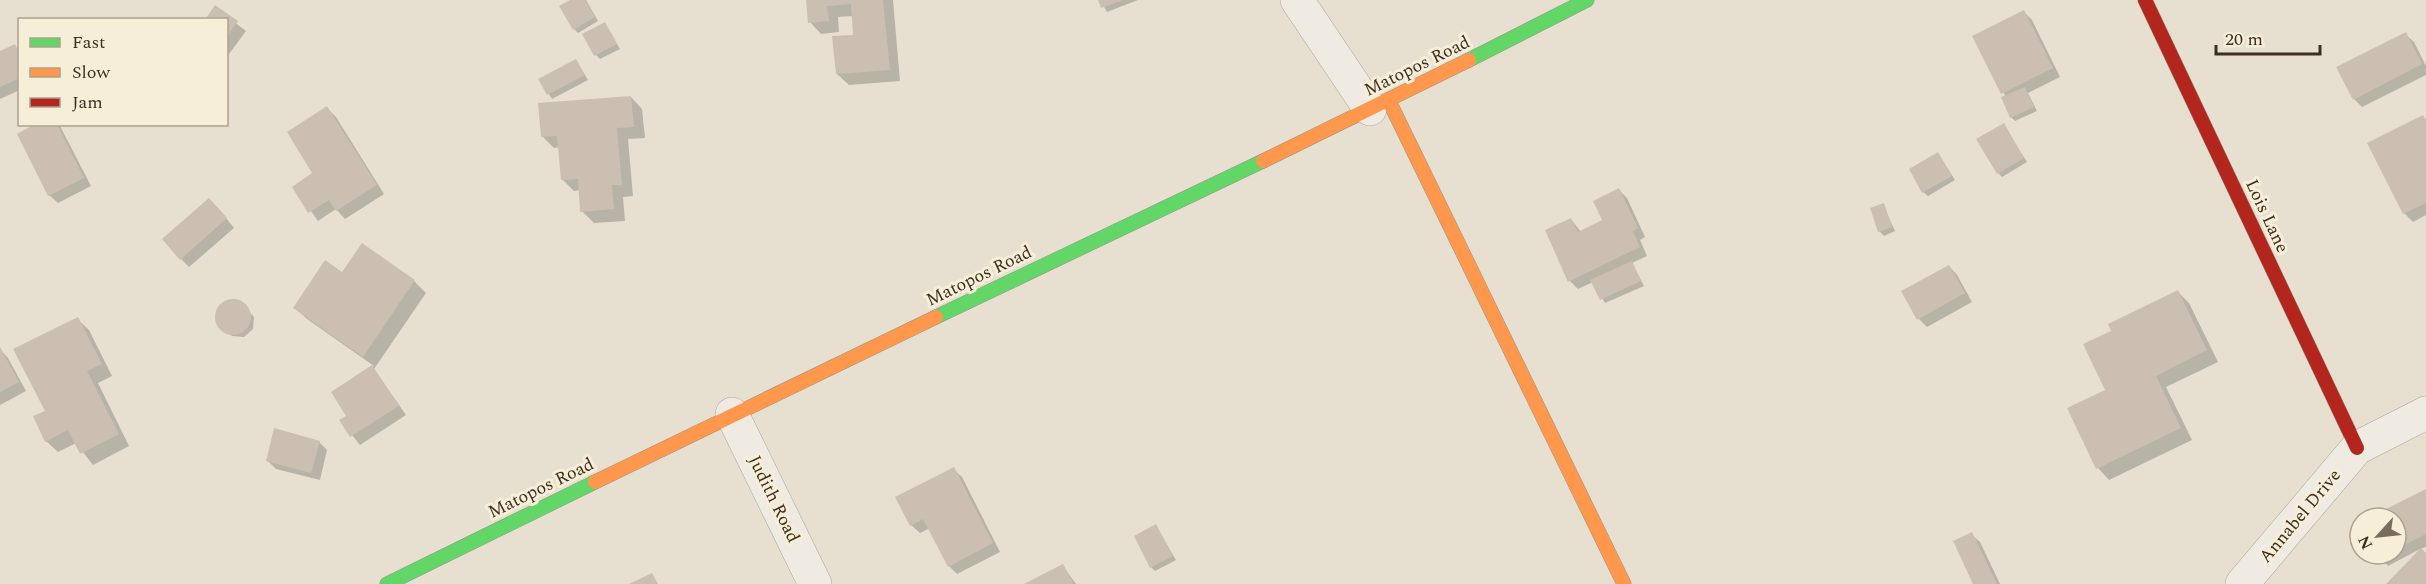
<svg xmlns="http://www.w3.org/2000/svg" width="2426" height="584" viewBox="0 0 2426 584" font-family="Spectral,serif">
  <rect width="100%" height="100%" fill="#e7e0d1"/>
  <!-- shadow -->
  <g fill="#0003">
    <path d="M573,0H586L598,21L578,33L574,29Z"/>
    <path d="M808,0H893L900,81L849,85L837,74L855,36L853,16L838,17L839,32L821,34L810,22Z"/>
    <path d="M1100,0H1138L1107,12Z"/>
    <path d="M215,7L246,31L226,58V20Z"/>
    <path d="M2024,12L2032,20L2060,77L2028,93L2037,111L2015,121L2011,117L2006,97L1974,36Z"/>
    <path d="M605,23L620,49L600,59L596,55Z"/>
    <path d="M2405,34L2414,42L2426,66V75L2362,107L2354,99Z"/>
    <path d="M14,46L20,51V90L0,99V52Z"/>
    <path d="M576,60L588,80L552,99L540,79Z"/>
    <path d="M631,97L642,109L645,138L628,139L633,196L623,197L625,221L594,223L582,211L580,190L574,191L562,179L560,147L554,148L542,136Z"/>
    <path d="M327,108L336,117L384,194L345,219L336,209L318,221L294,187L314,173Z"/>
    <path d="M2423,117L2426,120V215L2413,222L2404,213Z"/>
    <path d="M38,124L60,126L91,186L58,203L49,195Z"/>
    <path d="M2003,125L2027,162L2002,177L1998,173Z"/>
    <path d="M1941,158L1955,180L1928,196L1923,192Z"/>
    <path d="M1619,190L1627,198L1645,237L1640,240L1647,256L1632,263L1644,286L1605,303L1593,282L1578,289L1570,281L1571,219L1581,232L1604,220Z"/>
    <path d="M1883,205L1895,231L1884,236L1879,231Z"/>
    <path d="M218,208L234,228L189,267L181,259Z"/>
    <path d="M363,245L414,281L426,293L374,369L406,415L360,445L341,421L348,416L333,392L374,366L307,319L295,308L343,274Z"/>
    <path d="M1949,266L1957,275L1972,302L1927,327L1919,319Z"/>
    <path d="M2178,292L2189,303L2218,362L2166,387L2192,440L2109,480L2098,468L2113,331Z"/>
    <path d="M228,302H241L254,317L253,329L244,337L232,336L218,323L219,310Z"/>
    <path d="M77,319L89,330L112,376L98,383L129,446L93,465L76,443L58,452L46,441L47,412Z"/>
    <path d="M0,349L8,358L26,391L0,405Z"/>
    <path d="M319,442L327,450L320,480L276,469L267,460Z"/>
    <path d="M953,469L962,477L1000,552L957,574L949,566L930,528L920,533L911,525Z"/>
    <path d="M2426,491V547L2420,549L2426,555V584H2388L2420,549L2388,566L2377,554H2396V518H2371Z"/>
    <path d="M1156,526L1176,560L1155,571L1151,567Z"/>
    <path d="M1971,534L1980,542L2000,584H1975Z"/>
    <path d="M1063,566L1076,584H1027Z"/>
  </g>
  <!-- building -->
  <g fill="#cbbfb2">
    <path d="M570,0H585L595,17L573,30L559,6Z"/>
    <path d="M806,0H883L890,70L836,74L832,36L853,35L851,4L827,6L829,21L808,23Z"/>
    <path d="M1098,0H1123L1101,8Z"/>
    <path d="M215,5L238,21L226,38V20H205Z"/>
    <path d="M2024,10L2053,68L2001,94L1972,36Z"/>
    <path d="M605,22L617,44L594,56L582,34Z"/>
    <path d="M2406,32L2422,64L2353,100L2336,67Z"/>
    <path d="M15,44L20,55V78L0,87V51Z"/>
    <path d="M576,59L585,75L547,95L538,79Z"/>
    <path d="M2025,87L2034,107L2010,118L2001,97Z"/>
    <path d="M631,96L634,127L617,128L622,185H612L614,209L580,212L578,179L561,180L557,136L541,137L538,103Z"/>
    <path d="M327,106L377,185L336,211L329,200L308,213L292,187L312,173L287,132Z"/>
    <path d="M2423,115L2426,120V203L2403,214L2367,143Z"/>
    <path d="M2004,123L2024,158L1997,174L1976,139Z"/>
    <path d="M35,124H57L84,178L48,196L17,134Z"/>
    <path d="M1938,152L1952,176L1922,193L1909,169Z"/>
    <path d="M1619,188L1638,228L1633,231L1640,247L1568,282L1545,230L1571,218L1578,232L1602,220L1593,201Z"/>
    <path d="M209,198L227,218L180,260L162,239Z"/>
    <path d="M1884,203L1892,227L1878,232L1870,208Z"/>
    <path d="M362,243L415,280L363,357L293,308L325,260L342,272Z"/>
    <path d="M1632,261L1641,281L1600,300L1590,280Z"/>
    <path d="M1949,265L1965,293L1917,320L1901,291Z"/>
    <path d="M2178,290L2207,350L2156,376L2181,428L2096,469L2067,408L2105,390L2083,344L2111,331L2108,324Z"/>
    <circle cx="233" cy="317" r="18"/>
    <path d="M78,317L102,364L87,371L119,434L80,454L68,430L45,442L33,416L45,411L13,349Z"/>
    <path d="M0,347L19,382L0,392Z"/>
    <path d="M372,365L399,406L350,437L339,420L346,416L331,392Z"/>
    <path d="M274,428L320,441L311,473L266,461Z"/>
    <path d="M954,467L993,543L948,567L923,519L910,526L895,497Z"/>
    <path d="M2426,489V534L2396,549V518H2368Z"/>
    <path d="M1156,524L1173,556L1150,568L1134,536Z"/>
    <path d="M1972,532L1997,584H1973L1953,541Z"/>
    <path d="M2421,548L2426,553V584H2386Z"/>
    <path d="M1063,564L1074,584H1024Z"/>
    <path d="M652,573L658,584H629Z"/>
  </g>
  <g fill="none" stroke-linecap="round" stroke-linejoin="round">
    <!-- street casing -->
    <g stroke="#ada599" stroke-width="34">
      <g id="street">
        <path d="M1297,0L1370,109"/>
        <path d="M732,414L815,584"/>
        <path d="M2242,584L2357,448L2426,413"/>
      </g>
    </g>
    <!-- fast casing -->
    <g stroke="#9c958a" stroke-width="15">
      <g id="fast">
        <path d="M1469,60L1587,0"/>
        <path d="M936,317L1263,161"/>
        <path d="M387,584L595,482"/>
      </g>
    </g>
    <!-- slow casing -->
    <g stroke="#9c958a" stroke-width="15">
      <g id="slow">
        <path d="M1389,101L1624,584"/>
        <path d="M1263,161L1469,60"/>
        <path d="M595,482L936,317"/>
      </g>
    </g>
    <!-- jam casing -->
    <g stroke="#9c958a" stroke-width="15">
      <path id="jam" d="M2145,0L2357,448"/>
    </g>
    <!-- street -->
    <use href="#street" stroke="#efebe3" stroke-width="33"/>
    <!-- fast -->
    <use href="#fast" stroke="#63d668" stroke-width="14"/>
    <!-- slow -->
    <use href="#slow" stroke="#ff974d" stroke-width="14"/>
    <!-- jam -->
    <use href="#jam" stroke="#b3261e" stroke-width="14"/>
  </g>
  <g text-anchor="middle" dominant-baseline="central" stroke-width="6" stroke-linejoin="round" paint-order="stroke">
    <!-- street labels -->
    <g font-size="18" fill="#3d2e20" stroke="#f7eed8">
      <text transform="translate(1417 66) rotate(-26)">Matopos Road</text>
      <text transform="translate(2267 216) rotate(65)">Lois Lane</text>
      <text transform="translate(979 276) rotate(-26)">Matopos Road</text>
      <text transform="translate(541 488) rotate(-26)">Matopos Road</text>
      <text transform="translate(774 499) rotate(64)">Judith Road</text>
      <text transform="translate(2300 516) rotate(-50)">Annabel Drive</text>
    </g>
  </g>
  <!-- legend -->
  <rect x="18" y="18" width="210" height="108" fill="#f7eed8" stroke="#ada18e" stroke-width="1.5"/>
  <rect x="30" y="38" width="30" height="9" fill="#63d668" stroke="#ada18e" stroke-width="1.5"/>
  <text x="72" y="48" font-size="18" fill="#3d2e20">Fast</text>
  <rect x="30" y="68" width="30" height="9" fill="#ff974d" stroke="#ada18e" stroke-width="1.5"/>
  <text x="72" y="78" font-size="18" fill="#3d2e20">Slow</text>
  <rect x="30" y="98" width="30" height="9" fill="#b3261e" stroke="#ada18e" stroke-width="1.5"/>
  <text x="72" y="108" font-size="18" fill="#3d2e20">Jam</text>
  <!-- north arrow -->
  <g transform="translate(2378 536) rotate(243)"><circle r="28" fill="#f7eed8" stroke="#ada18e" stroke-width="1.5"/>
  <path d="M0-4.5L10 22L0 15L-10 22Z" fill="#786c5e"/>
  <text y="-9" font-size="16" font-weight="bold" text-anchor="middle" fill="#3d2e20">N</text>
  </g>
  <!-- scale -->
  <path d="M2216 45v9h104v-9" fill="none" stroke="#3d2e20" stroke-width="3"/>
  <text x="2225" y="45" font-size="18" fill="#3d2e20" stroke="#f7eed8" stroke-width="4.5" paint-order="stroke">20 m</text>
</svg>
